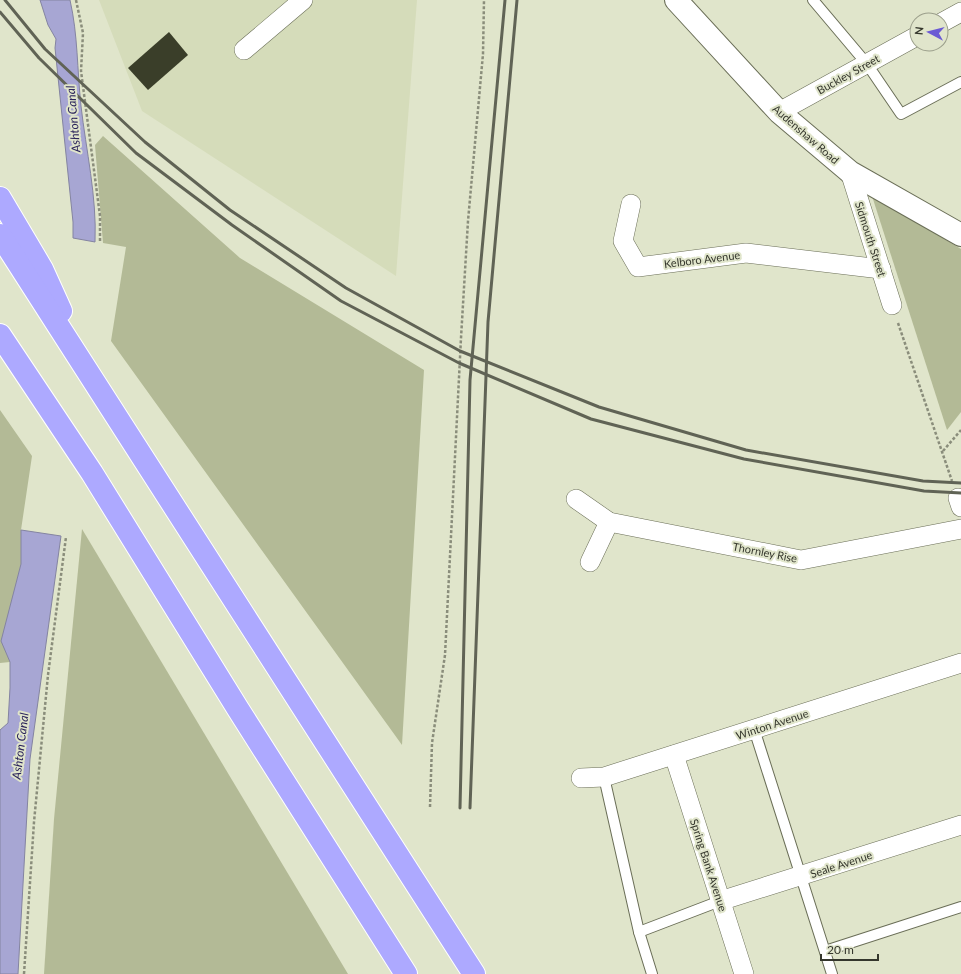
<svg xmlns="http://www.w3.org/2000/svg" width="961" height="974" viewBox="0 0 961 974" font-family="Lato,sans-serif">
  <rect width="100%" height="100%" fill="#e0e5cb"/>
  <!-- built -->
  <path fill="#d5dcba" d="M99,0H417L396,276L142,111Z"/>
  <!-- green -->
  <g fill="#b3ba96">
    <path d="M103,136L240,258L424,370L402,745L111,341L126,247L103,243L95,145Z"/>
    <path d="M872,196L961,249V412L947,430Z"/>
    <path d="M0,410L32,456L21,530V564L14,594L6,652L10,662L0,663Z"/>
    <path d="M82,529L348,974H44L54,819Z"/>
  </g>
  <!-- water -->
  <g fill="#a7a6d3" stroke="#8484a1">
    <path d="M40,0H70C78,35 77,69 81,106C86,150 97,197 95,242L73,238V222L55,48L56,39L48,25Z"/>
    <path d="M21,530L61,536L30,759L18,974H0V730L8,723L10,688V662L1,641L21,564Z"/>
  </g>
  <!-- building -->
  <path fill="#3a3e29" d="M169,32L188,55L148,90L128,68Z"/>
  <g fill="none" stroke-linecap="round" stroke-linejoin="round">
    <!-- service casing -->
    <g stroke="#6a6e57" stroke-width="12">
      <g id="service">
        <path d="M813,0L867,64L901,114L961,82"/>
        <path d="M754,729L832,974"/>
        <path d="M604,777L639,932L720,901"/>
        <path d="M639,932L652,974"/>
        <path d="M825,951L961,907"/>
      </g>
    </g>
    <!-- minor casing -->
    <g stroke="#6a6e57" stroke-width="20">
      <g id="minor">
        <path d="M941,23L961,12"/>
        <path d="M244,50L303,0"/>
        <path d="M779,112L917,36"/>
        <path d="M850,172L892,305"/>
        <path d="M631,204L623,241L638,267L746,253L881,269"/>
        <path d="M958,498L961,507"/>
        <path d="M576,499L609,522L801,560L961,529"/>
        <path d="M590,562L609,522"/>
        <path d="M674,755L744,974"/>
        <path d="M581,778L604,777L961,663"/>
        <path d="M720,901L961,825"/>
      </g>
    </g>
    <!-- secondary casing -->
    <g stroke="#6a6e57" stroke-width="24">
      <path id="secondary" d="M676,0L779,112L850,172L961,235"/>
    </g>
    <!-- motorway casing -->
    <g stroke="#fff" stroke-width="24">
      <g id="motorway">
        <path d="M0,198L42,269L61,311"/>
        <path d="M0,235L474,974"/>
        <path d="M0,335L92,473L238,709L406,974"/>
      </g>
    </g>
    <!-- path -->
    <g stroke="#8a8d7b" stroke-width="2.5" stroke-dasharray="3 2" stroke-linecap="butt">
      <path d="M76,0L83,33L81,71L100,216V242"/>
      <path d="M898,323L952,481"/>
      <path d="M943,451L961,430"/>
      <path d="M430,807L432,743L445,655L461,338L468,221L483,54L484,0"/>
      <path d="M24,974L34,822L48,675L66,537"/>
    </g>
    <!-- service -->
    <use href="#service" stroke="#fff" stroke-width="10"/>
    <!-- minor -->
    <use href="#minor" stroke="#fff" stroke-width="19"/>
    <!-- secondary -->
    <use href="#secondary" stroke="#fff" stroke-width="22"/>
    <!-- motorway -->
    <use href="#motorway" stroke="#ada9ff" stroke-width="22"/>
    <!-- rail -->
    <g stroke="#606355" stroke-width="3">
      <path d="M5,0L45,49L145,142L230,210L346,288L460,351L599,407L746,450L923,481L961,483"/>
      <path d="M0,12L39,58L136,153L232,225L341,301L459,363L591,419L744,459L924,491L961,493"/>
      <path d="M460,808L470,380L505,0"/>
      <path d="M470,808L488,322L517,0"/>
    </g>
  </g>
  <g text-anchor="middle" dominant-baseline="central" stroke-width="4" stroke-linejoin="round" paint-order="stroke">
    <!-- street labels -->
    <g font-size="11" fill="#34362c" stroke="#e0e5cb">
      <text transform="translate(848 74) rotate(-29)">Buckley Street</text>
      <text transform="translate(806 134) rotate(41)">Audenshaw Road</text>
      <text transform="translate(871 239) rotate(72)">Sidmouth Street</text>
      <text transform="translate(702 259) rotate(-7)">Kelboro Avenue</text>
      <text transform="translate(765 552) rotate(11)">Thornley Rise</text>
      <text transform="translate(772 724) rotate(-18)">Winton Avenue</text>
      <text transform="translate(841 864) rotate(-18)">Seale Avenue</text>
      <text transform="translate(709 865) rotate(72)">Spring Bank Avenue</text>
    </g>
    <!-- water labels -->
    <g font-size="12" font-style="italic" fill="#2b245b" stroke="#e0e5cb">
      <text transform="translate(73 119) rotate(-95)">Ashton Canal</text>
      <text transform="translate(20 746) rotate(-83)">Ashton Canal</text>
    </g>
  </g>
  <!-- north arrow -->
  <g transform="translate(929 32) rotate(277)"><circle r="19" fill="#e0e5cb" stroke="#9b9f8b"/>
  <path d="M0-3L7 15L0 10L-7 15Z" fill="#6b5ad4"/>
  <text y="-6" font-size="11" font-weight="bold" text-anchor="middle" fill="#34362c">N</text>
  </g>
  <!-- scale -->
  <path d="M821 954v6h57v-6" fill="none" stroke="#34362c" stroke-width="2"/>
  <text x="827" y="954" font-size="12" fill="#34362c" stroke="#e0e5cb" stroke-width="3" paint-order="stroke">20 m</text>
</svg>
